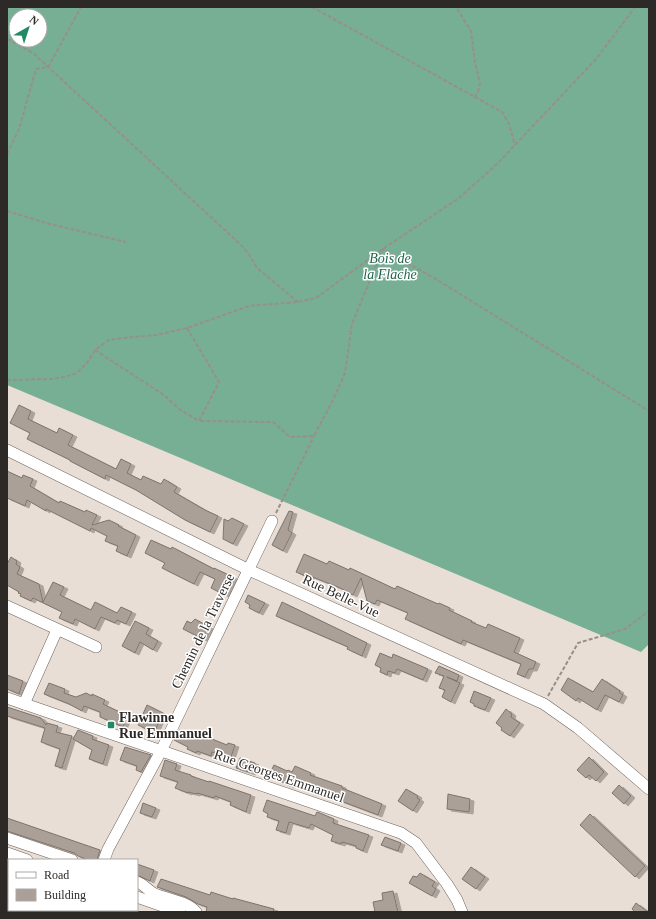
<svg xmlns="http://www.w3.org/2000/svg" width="656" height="919" viewBox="0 0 656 919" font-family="Georgia,serif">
  <defs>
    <filter id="shadow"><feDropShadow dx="4" dy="2" stdDeviation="0" flood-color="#0004"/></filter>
  </defs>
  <rect width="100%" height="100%" fill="#e9ded5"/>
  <!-- forest -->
  <path fill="#77af95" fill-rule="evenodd" d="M7,7H649V644L641,652L7,385ZM16,16H40V40H16Z"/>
  <!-- building -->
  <g fill="#aba098" stroke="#7e746c" filter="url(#shadow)">
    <path d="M19,405L31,411L28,419L57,433L59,428L73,435L68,445L116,469L121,459L131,464L127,473L141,480L143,476L161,484L164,479L177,487L174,492L205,510L218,516L210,532L185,520L136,490L106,475L105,479L70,461V460L27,439L30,433L10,423Z"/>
    <path d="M7,471L22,478L23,475L33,479L30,486L59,503L60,501L85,512L86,510L97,515L92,525L109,520L119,525L118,526L136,535L127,556L116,551L118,546L105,541L107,536L91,528L90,531L46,509V511L27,500L25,506L7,498Z"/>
    <path d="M289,511L293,512L288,530L292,533L283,551L272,545Z"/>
    <path d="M232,518L244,524L233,544L223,539L224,519L228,521Z"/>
    <path d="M151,540L171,549L172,547L214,569V568L233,577L225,595L211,588L215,579L200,572L194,584L162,568L165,563L145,553Z"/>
    <path d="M304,554L327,564L329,561L349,570L350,568L395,589L397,586L438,604L439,603L450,608L449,610L472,621L471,622L486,628L488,624L520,638L514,652L536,662L533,669H529L525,677L517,674L521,664L463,640L461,644L405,619L408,613L377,600L375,604L367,601L361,578L353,595L340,588L310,576V578L296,572Z"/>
    <path d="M11,557L17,561L16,564L20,567L17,574L39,584L43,602L53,582L64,587L60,595L91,610L95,602L117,613L121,607L132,612L126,624L117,620L115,623L101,617L95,629L75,619L73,624L59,618L62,612L33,598L31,601L20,596L21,594L18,593L19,592L7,585V564Z"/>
    <path d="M248,595L265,603L259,613L249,608L250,605L245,602Z"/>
    <path d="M282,602L367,643L362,656L347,649L348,647L276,616Z"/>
    <path d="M195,619L209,627L203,639L183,629L187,621L191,623Z"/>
    <path d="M135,621L149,628L146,634L158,641L153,650L140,642L135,653L122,646Z"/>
    <path d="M380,653L392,658L393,654L428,669L423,680L397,669L395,673L388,671L387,675L380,672L381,668L375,665Z"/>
    <path d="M439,666L459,675L457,681L447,677L460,683L451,702L442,697L445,690L439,688L444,676L435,673Z"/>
    <path d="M7,675L23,681L19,694L7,689Z"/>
    <path d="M568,678L593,692L602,679L620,691L619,692L623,695L619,702L605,695L597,710L578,698L576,701L561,690Z"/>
    <path d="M49,683L65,689L64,693L76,697L86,693L92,696V694L105,700L103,704L128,716L123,727L100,717V712L84,706L82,711L69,704L44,694Z"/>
    <path d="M474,691L491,698L485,710L474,706V704L470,702Z"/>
    <path d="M147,705L163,713L154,733L138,725Z"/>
    <path d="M7,707L41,718L46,725L47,723L58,726L56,732L72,736L62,768L55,766L60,749L41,742L45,728L7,716Z"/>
    <path d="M506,709L512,714L511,717L520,723L510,736L501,730L502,728L496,723Z"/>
    <path d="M78,730L93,736L92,739L109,745L103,764L89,759L92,750L73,739Z"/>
    <path d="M179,730L192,736L194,733L206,738L207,737L227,745L228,743L235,745L231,757L223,754L222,756L212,752L211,756L197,751L196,753L187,749L188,747L174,740Z"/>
    <path d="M125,747L151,755L141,772L136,770L137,766L120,760Z"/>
    <path d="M589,757L604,772L596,781L589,775L586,778L577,770Z"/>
    <path d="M240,758L255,763L252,773L236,768Z"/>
    <path d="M165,760L177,764L175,770L191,775V776L209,782V781L251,795L246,812L230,805L231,802L215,796L214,798L197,793L196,794L188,792V793L175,788L178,782L160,776Z"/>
    <path d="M274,765L287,771L288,770L292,772L295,766L311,773L310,775L342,786V788L382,804L378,815L338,800V798L329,794L291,783L290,786L269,775Z"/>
    <path d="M619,785L631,796L624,804L612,793Z"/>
    <path d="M406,789L418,796L417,798L420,800L413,811L398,801Z"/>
    <path d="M448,794L470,799L469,812L447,809Z"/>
    <path d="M267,800L315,816L317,812L320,813L334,819L333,823L369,835L363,851L356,848V846L342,842L341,844L331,841L333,835L311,824L309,828L289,822L286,833L276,830L279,821L267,817L268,814L263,811Z"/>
    <path d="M143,803L156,808L152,817L140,813Z"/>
    <path d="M590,814L645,866L635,877L580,825Z"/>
    <path d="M7,818L100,850L97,860H88L78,856L74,853L7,831Z"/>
    <path d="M385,837L401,843L398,851L381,845Z"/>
    <path d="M137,864L154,870L150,881L137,875Z"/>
    <path d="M471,867L485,877L476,889L462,879Z"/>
    <path d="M420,873L435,882L432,886L436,889L432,896L409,883L413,876L417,877Z"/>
    <path d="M161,879L210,895L211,892L233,899V898L274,909L273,912H206L207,907L198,904L186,897L157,887Z"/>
    <path d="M393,891L398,912H375L373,902L383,900L382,893Z"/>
    <path d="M636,903L648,912H635L632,909Z"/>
  </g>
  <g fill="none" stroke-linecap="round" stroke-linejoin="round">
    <!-- minor casing -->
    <g stroke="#6e645c" stroke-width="12">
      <g id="minor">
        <path d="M7,450L249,570L544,704L578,728L649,789"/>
        <path d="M7,606L96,647"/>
        <path d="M7,698L401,833L416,843L447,884L457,900L462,912"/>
        <path d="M24,704L57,630"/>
        <path d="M7,838L72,860"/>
        <path d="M7,853L27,860"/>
        <path d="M104,860L108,849L161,751L272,521"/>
        <path d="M137,882C144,884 148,891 155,894C167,899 189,902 196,912"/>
        <path d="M137,897L180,912"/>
        <path d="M67,912L68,910"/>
      </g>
    </g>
    <!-- path -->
    <g stroke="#978f89" stroke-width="2" stroke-dasharray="4 2" stroke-linecap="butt">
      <path d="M312,7L475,97L478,92L480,83L475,63L471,31L456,7"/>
      <path d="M7,40H10L33,53L240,244L248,253L257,268L298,302"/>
      <path d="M475,97L502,112L509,124L515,145"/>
      <path d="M7,154L19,129L36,69L48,67L81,7"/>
      <path d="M7,211L46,223L126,242"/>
      <path d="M187,328L219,382L199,421L273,422L290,437L314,436L333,400L345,373L352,324L383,249L439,281L649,411"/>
      <path d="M95,350L164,395L179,409L199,421"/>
      <path d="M7,380L51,379L65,377L77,373L87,363L95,350L109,340L124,338L156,335L187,328L249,306L298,302L316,298L383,249L459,198L497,164L597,58L635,7"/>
      <path d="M276,513L314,436"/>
      <path d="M548,696L578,643L625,629L649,611"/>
    </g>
    <!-- minor -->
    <use href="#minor" stroke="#fff" stroke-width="11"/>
  </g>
  <!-- markers -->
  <rect fill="#228964" stroke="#fff" stroke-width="1.5" x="107" y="721" width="8" height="8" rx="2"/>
  <g text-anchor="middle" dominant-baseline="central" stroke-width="3" stroke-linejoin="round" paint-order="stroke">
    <!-- park labels -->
    <g font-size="14" font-style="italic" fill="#21654b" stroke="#fff">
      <text x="390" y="258">Bois de<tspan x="390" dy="16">la Flache</tspan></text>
    </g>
    <!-- street labels -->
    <g font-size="14" fill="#2d2926" stroke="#fff">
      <text transform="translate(341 596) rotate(25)">Rue Belle-Vue</text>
      <text transform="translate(203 631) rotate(-64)">Chemin de la Traverse</text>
      <text transform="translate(279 776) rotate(19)">Rue Georges Emmanuel</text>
    </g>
    <!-- poi labels -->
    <g font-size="14" font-weight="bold" fill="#2d2926" stroke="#fff" text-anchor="start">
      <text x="119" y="717">Flawinne<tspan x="119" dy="16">Rue Emmanuel</tspan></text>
    </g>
  </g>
  <!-- border -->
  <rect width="656" height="919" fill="none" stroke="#2d2926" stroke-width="16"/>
  <!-- legend -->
  <rect x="8" y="859" width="130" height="52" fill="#ffffff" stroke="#aba9a8"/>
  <rect x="16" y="872" width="20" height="6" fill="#ffffff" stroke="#aba9a8"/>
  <text x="44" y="879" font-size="12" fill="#2d2926">Road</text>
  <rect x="16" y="889" width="20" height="12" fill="#aba098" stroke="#aba9a8"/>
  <text x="44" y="899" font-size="12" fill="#2d2926">Building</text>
  <!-- north arrow -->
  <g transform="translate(28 28) rotate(39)"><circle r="19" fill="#ffffff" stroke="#aba9a8"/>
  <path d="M0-3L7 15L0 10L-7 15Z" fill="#228964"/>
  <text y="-6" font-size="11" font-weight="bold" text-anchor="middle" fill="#2d2926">N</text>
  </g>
</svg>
